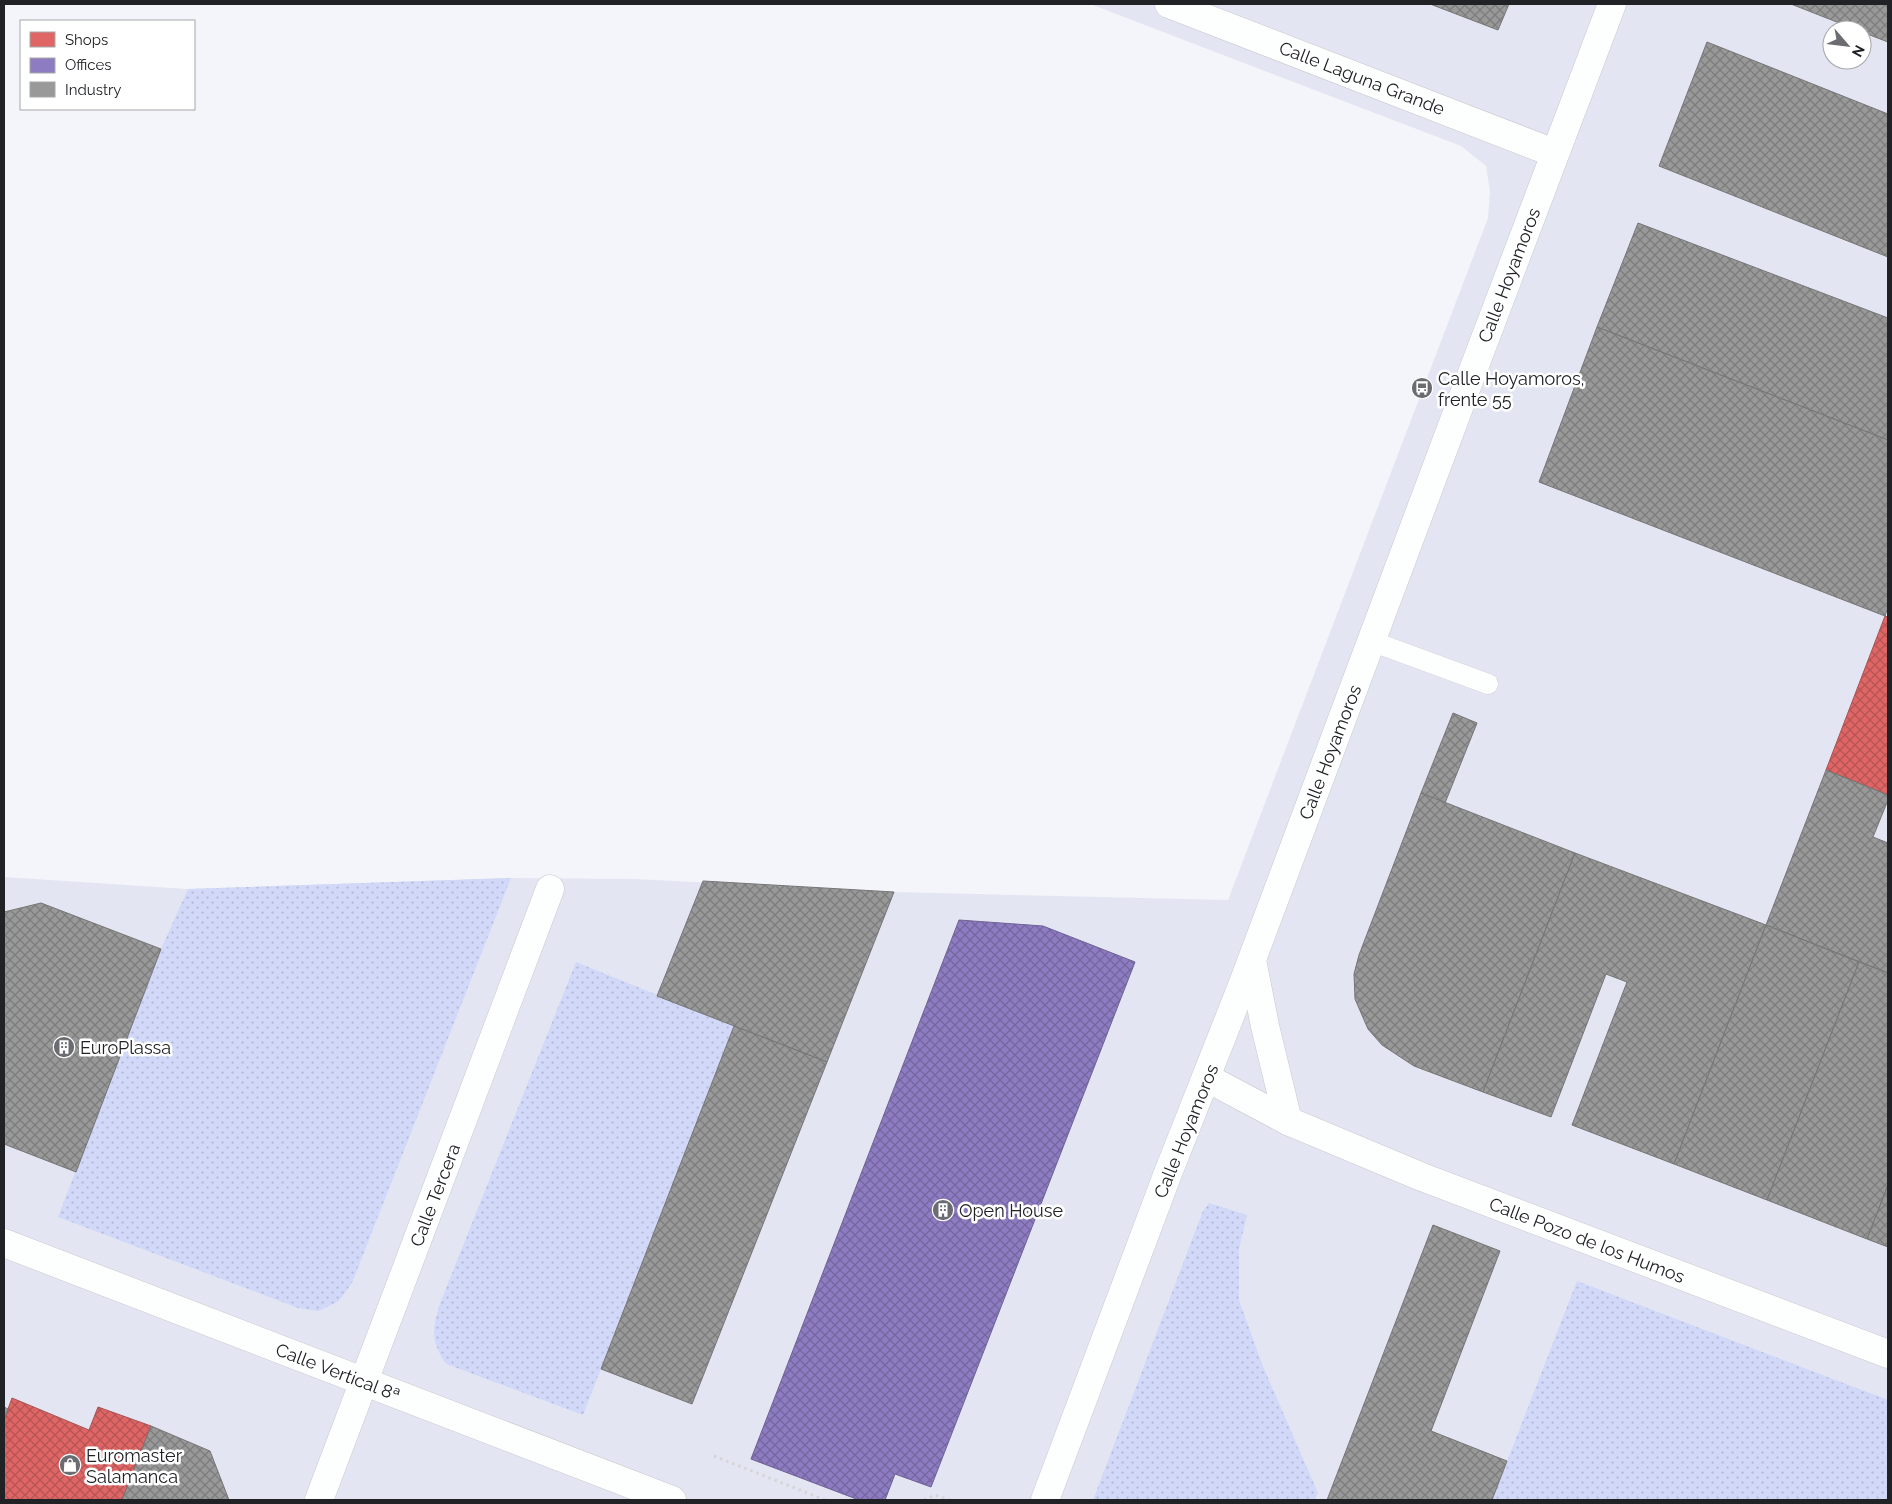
<svg xmlns="http://www.w3.org/2000/svg" width="1892" height="1504" viewBox="0 0 1892 1504" font-family="Raleway,sans-serif">
  <defs>
    <pattern id="grass-dots" width="8" height="8" patternUnits="userSpaceOnUse" patternTransform="scale(1.25)"><rect width="8" height="8" fill="#d1d8f8"/><path d="M2 2h.1M6 6h.1" fill="none" stroke="#b3b9d4" stroke-width="1.8" stroke-linecap="round"/></pattern>
    <pattern id="shops-cross-hatch" width="8" height="8" patternUnits="userSpaceOnUse" patternTransform="scale(1.25)"><rect width="8" height="8" fill="#e06666"/><path d="M0 0l8 8M0 8l8-8" fill="none" stroke="#b55454"/></pattern>
    <pattern id="offices-cross-hatch" width="8" height="8" patternUnits="userSpaceOnUse" patternTransform="scale(1.25)"><rect width="8" height="8" fill="#8e7cc3"/><path d="M0 0l8 8M0 8l8-8" fill="none" stroke="#74659e"/></pattern>
    <pattern id="industry-cross-hatch" width="8" height="8" patternUnits="userSpaceOnUse" patternTransform="scale(1.25)"><rect width="8" height="8" fill="#999"/><path d="M0 0l8 8M0 8l8-8" fill="none" stroke="#7c7c7d"/></pattern>
  </defs>
  <rect width="100%" height="100%" fill="#f4f5fb"/>
  <!-- built -->
  <path fill="#e3e6f2" fill-rule="evenodd" d="M1090,4H1888V1500H4V877L188,889L511,878L635,879L894,892L1228,900L1488,218L1490,192L1486,166L1461,146ZM1832,30H1862V60H1832Z"/>
  <!-- grass -->
  <g fill="url(#grass-dots)">
    <path d="M511,878L352,1283L339,1301L319,1311L298,1308L58,1217L161,949L188,889Z"/>
    <path d="M576,962L734,1026L583,1415L446,1364C431,1341 432,1331 439,1306Z"/>
    <path d="M1209,1203L1247,1215L1239,1249V1300L1262,1364L1318,1493L1315,1500H1093L1203,1211Z"/>
    <path d="M1577,1281L1888,1400V1500H1492Z"/>
  </g>
  <!-- shops -->
  <g fill="url(#shops-cross-hatch)" stroke="#a75253">
    <path d="M1885,616L1888,617V795L1826,770Z"/>
    <path d="M12,1398L89,1430L98,1407L151,1426L122,1500H4V1420Z"/>
  </g>
  <!-- offices -->
  <path fill="url(#offices-cross-hatch)" stroke="#6d6194" d="M959,920L1043,926L1135,962L931,1487L895,1474L885,1500H859L751,1459Z"/>
  <!-- industry -->
  <g fill="url(#industry-cross-hatch)" stroke="#757576">
    <path d="M1430,4H1509L1498,30Z"/>
    <path d="M1791,4H1888V42L1862,32V30H1857Z"/>
    <path d="M1707,42L1888,114V257L1659,166Z"/>
    <path d="M1638,223L1888,318V440L1597,327Z"/>
    <path d="M1597,327L1888,440V607L1885,616L1539,482Z"/>
    <path d="M1453,713L1477,723L1445,803L1421,793Z"/>
    <path d="M1826,770L1888,795V800L1873,837L1888,843V973L1766,925Z"/>
    <path d="M1421,793L1575,853L1483,1092L1414,1066L1382,1045L1368,1029L1355,999L1354,974L1359,955Z"/>
    <path d="M1575,853L1766,925L1674,1164L1572,1125L1627,982L1606,974L1551,1117L1483,1092Z"/>
    <path d="M703,881L894,892L827,1062L657,996Z"/>
    <path d="M41,903L161,949L76,1172L4,1144V912Z"/>
    <path d="M1766,925L1859,962L1767,1200L1674,1164Z"/>
    <path d="M1859,962L1888,973V1185L1867,1239L1767,1200Z"/>
    <path d="M734,1026L827,1062L692,1404L601,1369Z"/>
    <path d="M1888,1185V1247L1867,1239Z"/>
    <path d="M1433,1225L1500,1251L1431,1431L1507,1461L1492,1500H1327Z"/>
    <path d="M4,1407L8,1409L4,1420Z"/>
    <path d="M151,1426L210,1451L229,1500H122Z"/>
  </g>
  <g fill="none" stroke-linecap="round" stroke-linejoin="round">
    <!-- service casing -->
    <g stroke="#c8c9ce" stroke-width="21">
      <path id="service" d="M1371,641L1488,684"/>
    </g>
    <!-- minor casing -->
    <g stroke="#c8c9ce" stroke-width="29">
      <g id="minor">
        <path d="M1169,4L1554,153"/>
        <path d="M1252,960L1265,1026L1288,1121"/>
        <path d="M1207,1078L1288,1121L1422,1177L1888,1354"/>
        <path d="M4,1243L672,1500"/>
        <path d="M319,1500L550,889"/>
        <path d="M1045,1500L1168,1173L1242,986L1461,402L1612,4"/>
      </g>
    </g>
    <!-- path -->
    <g stroke="#d4d5d7" stroke-width="3" stroke-dasharray="2.5 4" stroke-linecap="butt">
      <path d="M714,1456L825,1500"/>
      <path d="M924,1500L935,1495L950,1500"/>
    </g>
    <!-- service -->
    <use href="#service" stroke="#fdfefe" stroke-width="20"/>
    <!-- minor -->
    <use href="#minor" stroke="#fdfefe" stroke-width="28"/>
  </g>
  <!-- icons -->
  <defs>
    <g id="bus-disc" transform="scale(1.125)"><circle r="9.5" fill="#6b6c71" stroke="#fff"/><path d="M-5-6H5V4H4V6H2V4H-2V6H-4V4H-5ZM-3.5-4V0h7V-4ZM-3.5 1.2v1.5H-2V1.2ZM2 1.2v1.5H3.5V1.2Z" fill="#fff"/></g>
    <g id="building-disc" transform="scale(1.125)"><circle r="9.5" fill="#6b6c71" stroke="#fff"/><path d="M-4-6H4V6H1V3H-1V6H-4ZM-2.5-4.3h1.7v1.8h-1.7ZM.8-4.3h1.7v1.8H.8ZM-2.5-1h1.7V.8h-1.7ZM.8-1h1.7V.8H.8Z" fill="#fff"/></g>
    <g id="shop-disc" transform="scale(1.125)"><circle r="9.5" fill="#6b6c71" stroke="#fff"/><path d="M-5-2.5h2.3a2.7 3.5 0 0 1 5.4 0H5L5.5 6h-11ZM-1.5-2.5h3a1.5 2.3 0 0 0-3 0Z" fill="#fff"/></g>
  </defs>
  <g fill-rule="evenodd">
    <use href="#bus-disc" x="1422" y="388"/>
    <use href="#building-disc" x="64" y="1047"/>
    <use href="#building-disc" x="943" y="1210"/>
    <use href="#shop-disc" x="70" y="1465"/>
  </g>
  <g text-anchor="middle" dominant-baseline="central" stroke-width="5" stroke-linejoin="round" paint-order="stroke">
    <!-- street labels -->
    <g font-size="18" fill="#212226" stroke="#fff">
      <text transform="translate(1362 78) rotate(21)">Calle Laguna Grande</text>
      <text transform="translate(1509 275) rotate(-69)">Calle Hoyamoros</text>
      <text transform="translate(1330 752) rotate(-69)">Calle Hoyamoros</text>
      <text transform="translate(1186 1131) rotate(-68)">Calle Hoyamoros</text>
      <text transform="translate(435 1195) rotate(-69)">Calle Tercera</text>
      <text transform="translate(1587 1240) rotate(21)">Calle Pozo de los Humos</text>
      <text transform="translate(338 1372) rotate(21)">Calle Vertical 8ª</text>
    </g>
    <!-- poi labels -->
    <g font-size="18" fill="#212226" stroke="#fff" text-anchor="start">
      <text x="1438" y="378">Calle Hoyamoros,<tspan x="1438" dy="21">frente 55</tspan></text>
      <text x="80" y="1047">EuroPlassa</text>
      <text x="959" y="1210">Open House</text>
      <text x="86" y="1455">Euromaster<tspan x="86" dy="21">Salamanca</tspan></text>
    </g>
  </g>
  <!-- border -->
  <rect width="1892" height="1504" fill="none" stroke="#212226" stroke-width="10"/>
  <!-- legend -->
  <rect x="20" y="20" width="175" height="90" fill="#ffffff" stroke="#a6a7a8"/>
  <rect x="30" y="32" width="25" height="15" fill="#e06666" stroke="#a6a7a8"/>
  <text x="65" y="45" font-size="15" fill="#212226">Shops</text>
  <rect x="30" y="58" width="25" height="15" fill="#8e7cc3" stroke="#a6a7a8"/>
  <text x="65" y="70" font-size="15" fill="#212226">Offices</text>
  <rect x="30" y="82" width="25" height="15" fill="#999999" stroke="#a6a7a8"/>
  <text x="65" y="95" font-size="15" fill="#212226">Industry</text>
  <!-- north arrow -->
  <g transform="translate(1847 45) rotate(118)"><circle r="24" fill="#ffffff" stroke="#a6a7a8"/>
  <path d="M0-4L9 19L0 12L-9 19Z" fill="#6b6c71"/>
  <text y="-8" font-size="14" font-weight="bold" text-anchor="middle" fill="#212226">N</text>
  </g>
</svg>
